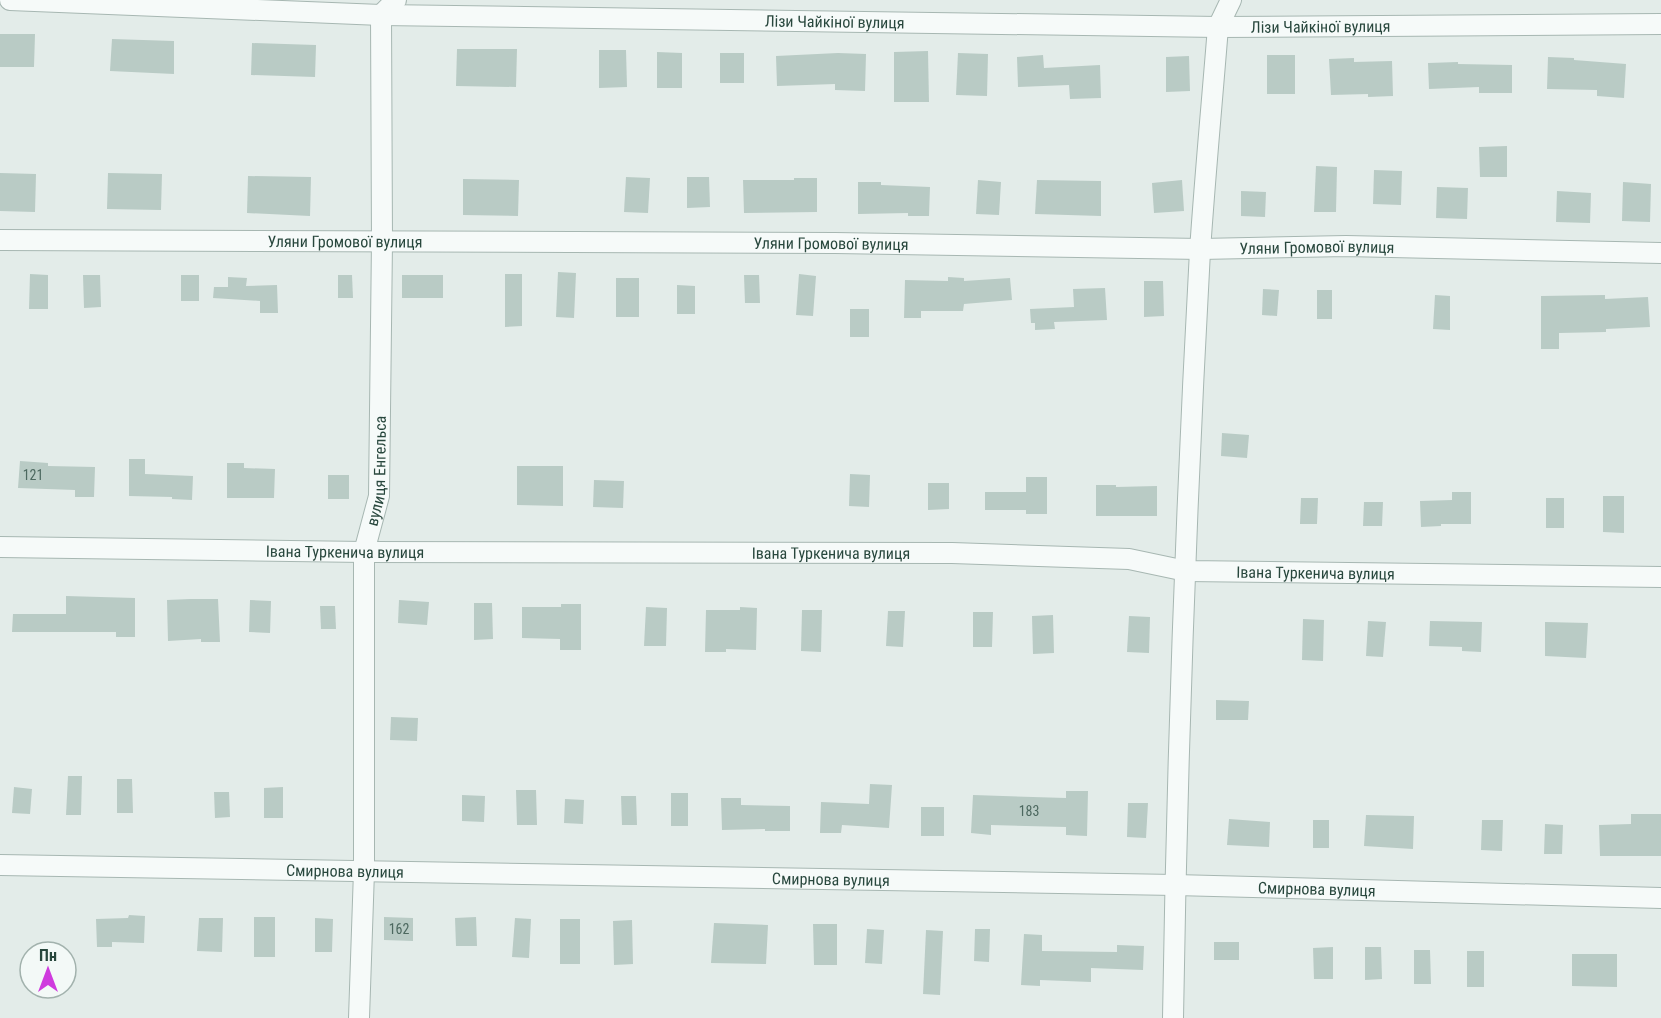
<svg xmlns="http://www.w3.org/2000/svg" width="1661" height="1018" viewBox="0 0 1661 1018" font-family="'Roboto Condensed',sans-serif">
  <rect width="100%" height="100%" fill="#e3ece9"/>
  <!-- building -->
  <g fill="#b9cbc5">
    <path d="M0,34H35L34,67H0Z"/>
    <path d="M112,39L174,41V74L110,71Z"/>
    <path d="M252,43L316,45L315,77L251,75Z"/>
    <path d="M457,49H517L516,87L456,86Z"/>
    <path d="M599,50H626L627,87L599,88Z"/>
    <path d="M928,51L929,102H894V52Z"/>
    <path d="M657,52L682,53V88H657Z"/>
    <rect x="720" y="53" width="24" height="30"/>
    <path d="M838,53L866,54L865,91L835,90V84L777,86L776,56Z"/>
    <path d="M958,53L988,54L987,96L956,95Z"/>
    <path d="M1043,55L1044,68L1100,65L1101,98L1070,99L1069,85L1018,87L1017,57Z"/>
    <rect x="1267" y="55" width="28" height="39"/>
    <path d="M1189,56L1190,91L1166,92V57Z"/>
    <path d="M1548,57L1574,58V60L1626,64L1624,98L1597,96V90L1547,89Z"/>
    <path d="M1354,58V62L1392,61L1393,96L1368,97V94L1331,95L1329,59Z"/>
    <path d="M1458,62V64L1512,65V93H1479V87L1429,89L1428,63Z"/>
    <path d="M1507,146V177H1480L1479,147Z"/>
    <path d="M1316,166L1337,167L1336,212H1314Z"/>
    <path d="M1374,170L1402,171L1401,205L1373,204Z"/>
    <path d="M0,173L36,174L35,212L0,211Z"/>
    <path d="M108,173L162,174L161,210L107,209Z"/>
    <path d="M248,176L311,177L310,216L247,213Z"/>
    <path d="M626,177L650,178L648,213L624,212Z"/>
    <path d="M687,177H709L710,207L687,208Z"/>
    <path d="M794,178H817V212L744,213L743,180H794Z"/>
    <path d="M463,179L519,180L518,216L463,215Z"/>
    <path d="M978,180L1001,182L999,215L976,214Z"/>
    <path d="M1037,180L1101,181V216L1035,214Z"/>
    <path d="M1182,180L1184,211L1154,213L1152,183Z"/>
    <path d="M858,182H881V185L930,187L929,216H908V213L858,214Z"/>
    <path d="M1623,182L1651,184L1650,222L1622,221Z"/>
    <path d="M1437,187L1468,188L1467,219L1436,218Z"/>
    <path d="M1241,191L1266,192L1265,217L1241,216Z"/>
    <path d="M1557,191L1591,193L1590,223L1556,222Z"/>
    <path d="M558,272L576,273L574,318L556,317Z"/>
    <path d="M30,274L48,275V309H29Z"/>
    <path d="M505,274H522V326L505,327Z"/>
    <path d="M799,274L816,276L813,316L796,315Z"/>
    <path d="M83,275H100L101,307L84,308Z"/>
    <rect x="181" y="275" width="18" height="26"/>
    <path d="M338,275H352L353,298H338Z"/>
    <rect x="402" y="275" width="41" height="23"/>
    <path d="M744,275H759L760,303H745Z"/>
    <path d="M228,277L247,278L246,286L277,285L278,313H260V301L213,298L214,287H228Z"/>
    <path d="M948,277L964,278V281L1010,278L1012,300L964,304L963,311H921V318H904L905,280L948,281Z"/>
    <rect x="616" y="278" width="23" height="39"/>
    <path d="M1144,281H1163L1164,316L1144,317Z"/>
    <path d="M677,285L695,286V314H677Z"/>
    <path d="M1105,288L1107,320L1054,322L1055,329L1035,330V323H1031L1030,309L1074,307L1073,289Z"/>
    <path d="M1263,289L1279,290L1277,316L1262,315Z"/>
    <rect x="1317" y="290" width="15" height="29"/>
    <path d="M1435,295L1450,296V330L1433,329Z"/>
    <path d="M1605,295V299L1648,297L1650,327L1606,329V332L1559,333V349H1541V296Z"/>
    <rect x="850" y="309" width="19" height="28"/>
    <path d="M1222,433L1249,435L1247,458L1221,456Z"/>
    <path d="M129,459H145V474L193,476L192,500L172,499V497L129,496Z"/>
    <path d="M20,461L48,463V466L95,467L94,497H75V490L18,488Z"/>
    <path d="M227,463H244V468L275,469L274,498H227Z"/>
    <path d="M517,466H563V506L517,505Z"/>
    <path d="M850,474L870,475L869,507L849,506Z"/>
    <rect x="328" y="475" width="21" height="24"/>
    <path d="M1026,477H1047V514H1026V510H985V492H1026Z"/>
    <path d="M594,480L624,481L623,508L593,507Z"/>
    <path d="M928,483H949V509L928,510Z"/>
    <path d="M1096,485H1116V487L1157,486V516H1096Z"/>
    <path d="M1452,492H1471V524H1441V526L1421,527L1420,501L1452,500Z"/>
    <path d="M1603,496H1624V533L1603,532Z"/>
    <path d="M1301,498H1318L1317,524H1300Z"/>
    <rect x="1546" y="498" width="18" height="30"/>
    <path d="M1364,502H1383L1382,526H1363Z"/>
    <path d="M66,596L135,598V637H116V632H12L13,614H66Z"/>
    <path d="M190,599H218L220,642H201V639L168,641L167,600Z"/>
    <path d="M250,600L271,601L270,633L249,632Z"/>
    <path d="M399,600L429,602L427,625L398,623Z"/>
    <path d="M474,603H492L493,639L474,640Z"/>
    <path d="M561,604H581V650H560V639L522,638V607H561Z"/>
    <path d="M320,606H335L336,629H321Z"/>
    <path d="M646,607L667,608L666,646H644Z"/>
    <path d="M740,607L757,608L756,650L726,649V652H705L706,610H740Z"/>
    <path d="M802,610H822L821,652L801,651Z"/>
    <path d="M888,611H905L903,647L886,646Z"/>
    <path d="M973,612H993L992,647H973Z"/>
    <path d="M1053,615L1054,653L1033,654L1032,616Z"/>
    <path d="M1129,616L1150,617L1149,653L1127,652Z"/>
    <path d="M1303,619L1324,620L1323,661L1302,660Z"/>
    <path d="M1368,621L1386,622L1383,657L1366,656Z"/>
    <path d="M1430,621L1482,622L1481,652L1462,651V647L1429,646Z"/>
    <path d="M1545,622L1588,623L1586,658L1545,656Z"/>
    <path d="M1216,700L1249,701L1248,720H1216Z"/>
    <path d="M391,717L418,718L417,741L390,740Z"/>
    <path d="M68,776H82L81,815H66Z"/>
    <path d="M117,779H132L133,813H117Z"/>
    <path d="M870,784L892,785L889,828L842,825L841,833H820L821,802L869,804Z"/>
    <path d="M14,787L32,789L30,814L12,813Z"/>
    <path d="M283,787V818H264V788Z"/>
    <path d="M516,790H536L537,825H517Z"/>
    <path d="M1066,791H1088L1087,836L1066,835V827L991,825V835L971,833L973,795L1066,798Z"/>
    <path d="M214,792H229L230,817L215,818Z"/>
    <rect x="671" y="793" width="17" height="33"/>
    <path d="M462,795L485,796L484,822L462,821Z"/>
    <path d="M621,796H636L637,825H622Z"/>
    <path d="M721,798H741V805L790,806V831H765V829L722,830Z"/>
    <path d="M565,799L584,800L583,824L564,823Z"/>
    <path d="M1128,803H1148L1146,838L1127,837Z"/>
    <rect x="921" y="807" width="23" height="29"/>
    <path d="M1631,814H1661V856H1600L1599,825L1631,824Z"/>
    <path d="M1366,815L1414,816L1413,849L1364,846Z"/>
    <path d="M1229,819L1270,822L1269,847L1227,845Z"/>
    <rect x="1313" y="820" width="16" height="28"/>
    <path d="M1482,820H1503L1502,851L1481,850Z"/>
    <path d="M1545,824L1563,825L1562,854H1544Z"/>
    <path d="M129,915L145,916L144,943L112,942V947H97L96,919L128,918Z"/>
    <rect x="254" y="917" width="21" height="40"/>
    <path d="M384,917L413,918V941L384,940Z"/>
    <path d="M476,917L477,946H456L455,918Z"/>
    <path d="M199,918H223L222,952L197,951Z"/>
    <path d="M315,918L333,919L332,952H315Z"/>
    <path d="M515,918L531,919L529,958L512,957Z"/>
    <rect x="560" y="919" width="20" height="45"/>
    <path d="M632,920L633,964L614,965L613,921Z"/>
    <path d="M714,923L768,925L766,964L711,963Z"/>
    <path d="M813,924H837V965H814Z"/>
    <path d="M867,929L884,930L882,964L865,963Z"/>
    <path d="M975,929H990L989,962L974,961Z"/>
    <path d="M926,930L943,931L940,995L923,994Z"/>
    <path d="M1024,934L1042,935V951L1117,952V945L1144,946L1143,970L1091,968V982L1040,980V986L1021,985Z"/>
    <rect x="1214" y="942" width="25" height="18"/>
    <path d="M1333,947V979H1314L1313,948Z"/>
    <path d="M1365,947H1381L1382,979L1365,980Z"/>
    <path d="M1414,950H1430L1431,984H1414Z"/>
    <rect x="1467" y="951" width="17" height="36"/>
    <path d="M1572,954H1617V987L1572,986Z"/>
  </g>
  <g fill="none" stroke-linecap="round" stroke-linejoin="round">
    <!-- street casing -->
    <g stroke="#a7b7b2" stroke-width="22">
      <g id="street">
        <path id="s1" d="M10,0L381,15L1218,27L1661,24"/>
        <path id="s2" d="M0,240L835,243L1201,249L1346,246L1661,253"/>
        <path id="s3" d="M0,547L364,552L952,553L1129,559L1186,571L1661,577"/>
        <path id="s4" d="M0,865L1175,885L1661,898"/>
        <path id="s5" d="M359,1018L364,871V552L379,496L382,241L381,15L396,0"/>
        <path d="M1173,1018C1177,762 1186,506 1200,251C1205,176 1212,102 1218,27L1231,0"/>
      </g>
    </g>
    <!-- street -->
    <use href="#street" stroke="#f6faf9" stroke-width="20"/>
  </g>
  <g text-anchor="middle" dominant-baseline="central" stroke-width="5" stroke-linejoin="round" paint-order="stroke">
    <!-- number labels -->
    <g font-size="14" fill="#4c685f">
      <text x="33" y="475">121</text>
      <text x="1029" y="811">183</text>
      <text x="399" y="929">162</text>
    </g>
    <!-- street labels -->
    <g font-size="16" fill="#28473d" stroke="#f3f9f7">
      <text stroke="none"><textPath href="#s1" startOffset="825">Лізи Чайкіної вулиця</textPath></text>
      <text stroke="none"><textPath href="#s1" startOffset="1311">Лізи Чайкіної вулиця</textPath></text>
      <text stroke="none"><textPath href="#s2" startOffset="345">Уляни Громової вулиця</textPath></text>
      <text stroke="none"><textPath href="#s2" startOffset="831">Уляни Громової вулиця</textPath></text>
      <text stroke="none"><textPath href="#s2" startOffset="1317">Уляни Громової вулиця</textPath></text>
      <text stroke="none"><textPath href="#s5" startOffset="549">вулиця Енгельса</textPath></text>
      <text stroke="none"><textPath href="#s3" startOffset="345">Івана Туркенича вулиця</textPath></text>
      <text stroke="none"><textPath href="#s3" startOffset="831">Івана Туркенича вулиця</textPath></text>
      <text stroke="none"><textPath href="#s3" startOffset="1317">Івана Туркенича вулиця</textPath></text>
      <text stroke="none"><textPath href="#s4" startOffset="345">Смирнова вулиця</textPath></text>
      <text stroke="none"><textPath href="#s4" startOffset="831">Смирнова вулиця</textPath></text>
      <text stroke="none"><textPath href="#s4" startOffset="1317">Смирнова вулиця</textPath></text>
    </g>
  </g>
  <!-- north arrow -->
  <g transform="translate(48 970)"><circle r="28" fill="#f3f9f7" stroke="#a2b2ad" stroke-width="1.5"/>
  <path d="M0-4.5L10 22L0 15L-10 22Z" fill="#cf3bde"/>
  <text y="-9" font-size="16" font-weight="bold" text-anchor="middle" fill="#28473d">Пн</text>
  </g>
</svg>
